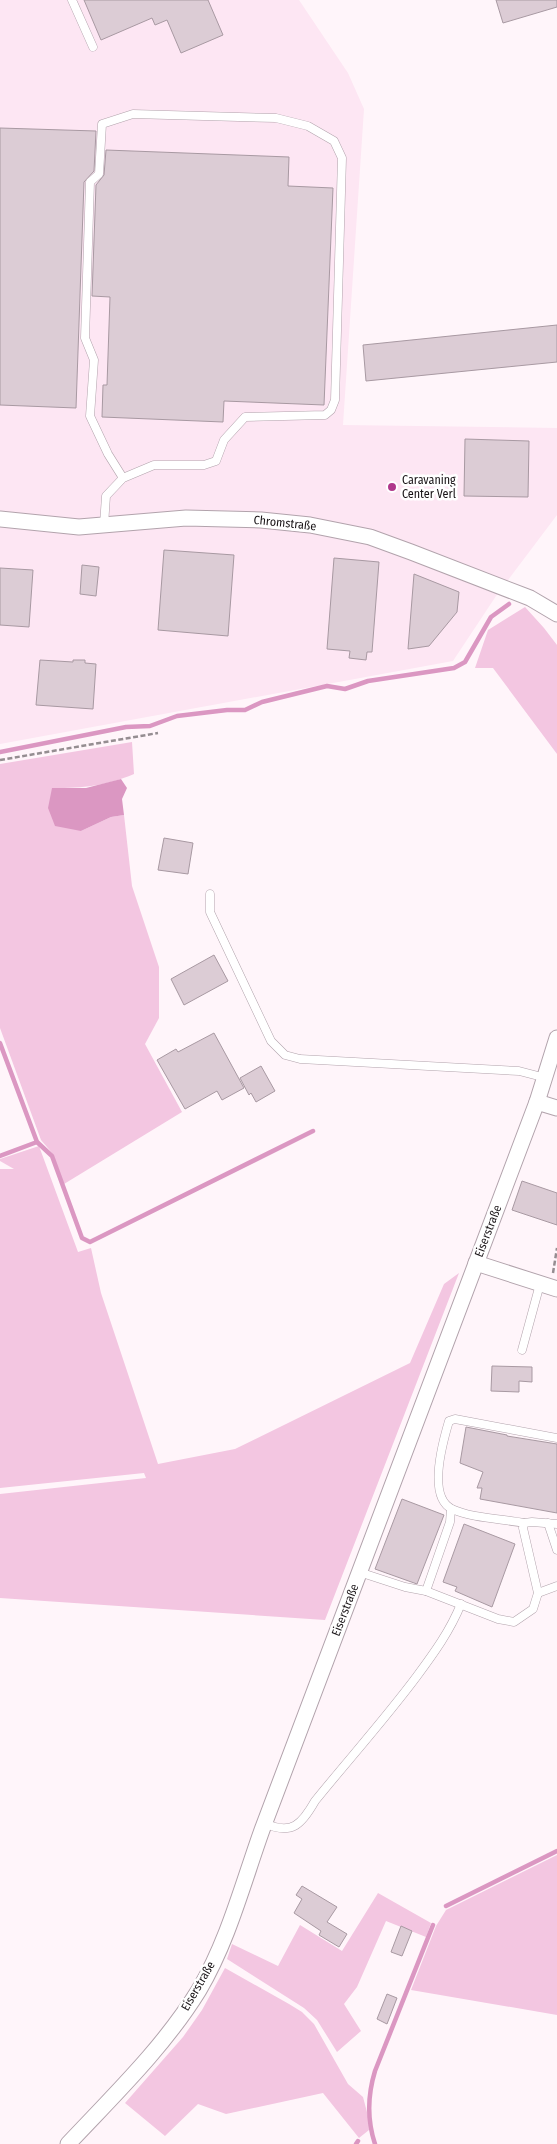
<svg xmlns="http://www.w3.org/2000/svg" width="557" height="2144" viewBox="0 0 557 2144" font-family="'Fira Sans Condensed',sans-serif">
  <rect width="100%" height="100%" fill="#fff5fa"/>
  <!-- built -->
  <path fill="#fde6f3" d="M0,0H299L348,73L364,109L343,425L557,428V515L496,596L453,661L0,744Z"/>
  <!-- green -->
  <g fill="#f3c6e1">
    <path d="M525,607L544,628L557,645V754L493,668H475L488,630Z"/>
    <path d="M132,742L134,774C105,786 84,788 53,788L81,831L111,817L124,815L132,886L159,967V1018L145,1044L182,1112L64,1184L53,1154L41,1140L0,1028V764Z"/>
    <path d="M39,1146L78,1252L91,1248L101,1293L158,1464L235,1449L410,1363L444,1284L459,1273L325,1620L0,1598V1494L146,1478L144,1473L0,1488V1169H14L0,1161V1159Z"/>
    <path d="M557,1855V2015L411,1990L436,1926L446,1910Z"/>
    <path d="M378,1893L431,1923L426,1937L386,1921L357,1987L344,2004L361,2031L337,2052L317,2020L304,2008L227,1959L232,1944L278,1966L300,1925L342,1951Z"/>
    <path d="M225,1968L289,2004L302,2012L314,2024L348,2084L363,2097L368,2116L369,2130L359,2138L323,2093L226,2114L198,2104L165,2136L125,2103L183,2037L202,2010Z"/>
  </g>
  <!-- water -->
  <path fill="#db97c2" d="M121,779L127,788L122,799L124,815L111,817L81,831L55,826L48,808L52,788H86Z"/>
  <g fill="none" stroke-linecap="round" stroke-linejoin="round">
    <!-- stream -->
    <g stroke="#db97c2" stroke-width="4.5">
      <path d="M0,752L126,727L150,726L177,716L227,710H245L262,702L327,686L345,689L368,681L454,668L465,662L491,617L509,604"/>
      <path d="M0,1043L37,1142L52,1156L82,1238L90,1242L313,1131"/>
      <path d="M0,1156L37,1142"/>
      <path d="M446,1906L557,1851"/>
      <path d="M356,2144L358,2141"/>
      <path d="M375,2144C367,2120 368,2094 375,2071L433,1925"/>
    </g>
  </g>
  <!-- building -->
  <g fill="#dcccd5" stroke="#a899a2">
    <path d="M84,0H208L223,35L181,53L167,20L155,25L152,18L101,40Z"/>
    <path d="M496,0H557V7L503,23Z"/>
    <path d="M0,128L96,131L94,171L84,182L76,408L0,405Z"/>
    <path d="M106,150L289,157L288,186L333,188L324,405L224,401L223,422L102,417L103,385H107L110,297L92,296L96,185L104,175Z"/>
    <path d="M557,325V362L366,381L363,345Z"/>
    <path d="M465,439L529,441L528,497L464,496Z"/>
    <path d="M164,550L234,555L228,636L158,630Z"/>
    <path d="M334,558L379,562L372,652H367L366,660L349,658L350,651L327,649Z"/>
    <path d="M82,565L99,567L96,596L80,594Z"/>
    <path d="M0,568L33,570L29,627L0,625Z"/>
    <path d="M414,574L459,592L457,612L429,646L408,649Z"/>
    <path d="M40,660L73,662V660H85V663L96,664L93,709L36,705Z"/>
    <path d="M164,838L193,843L188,874L158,870Z"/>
    <path d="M214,955L228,981L184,1005L171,979Z"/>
    <path d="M214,1033L244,1088L222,1100L217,1091L185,1109L157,1060L176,1049L178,1052Z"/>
    <path d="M261,1066L275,1091L256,1102L251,1093L249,1095L240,1078Z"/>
    <path d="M522,1181L557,1193V1225L512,1210Z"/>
    <path d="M492,1366L532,1367V1382L519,1381V1392L491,1391Z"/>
    <path d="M466,1427L507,1435V1436L557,1444V1513L480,1499L482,1488H477L483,1472L460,1463Z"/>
    <path d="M402,1499L444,1515L417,1584L375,1569Z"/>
    <path d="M464,1524L515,1544L492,1607L455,1591L457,1587L443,1582Z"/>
    <path d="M302,1886L337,1907L327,1922L347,1934L339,1947L319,1935L321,1931L294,1913L302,1899L296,1895Z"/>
    <path d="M401,1926L412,1931L402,1956L391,1952Z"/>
    <path d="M387,1994L397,1998L387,2024L377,2019Z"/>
  </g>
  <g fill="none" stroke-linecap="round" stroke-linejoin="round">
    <!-- service casing -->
    <g stroke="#b2a3ac" stroke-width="9">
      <g id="service">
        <path d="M72,0L93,47"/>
        <path d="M104,525L106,496L123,478L154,465H204L216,461L224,440L245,417L325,415L331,410L335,400L342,158L334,141L308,126L276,118L133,114L102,124L99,174L90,182L85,338L94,360L90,416L108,454L123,478"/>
        <path d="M210,894V912L271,1041L285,1055L300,1059L519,1071L546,1078"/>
        <path d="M522,1350L540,1284"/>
        <path d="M524,1523C503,1519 471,1518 452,1509C427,1497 443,1441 449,1421L455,1419L557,1438"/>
        <path d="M548,1523L557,1550"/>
        <path d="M359,1572L405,1587L426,1591L498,1619L514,1622L533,1609L538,1593L523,1528L524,1523L532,1522L557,1524"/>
        <path d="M426,1591L450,1522L451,1509"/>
        <path d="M538,1593L557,1586"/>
        <path d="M264,1823C292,1836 302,1824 315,1801C349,1759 385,1719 417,1676C434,1653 450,1631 461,1604"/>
      </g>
    </g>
    <!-- minor casing -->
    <g stroke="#b2a3ac" stroke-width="17">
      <g id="minor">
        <path d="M0,519L79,527L186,518L261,520L310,525L370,537L411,552L530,598L557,614"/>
        <path d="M537,1102L557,1108"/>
        <path d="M476,1263L557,1289"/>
        <path d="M68,2144C114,2095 164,2047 199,1990C228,1941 243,1883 262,1830L537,1102L557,1038"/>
      </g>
    </g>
    <!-- path -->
    <g stroke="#958d91" stroke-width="2.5" stroke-dasharray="5 2.5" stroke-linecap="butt">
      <path d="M0,760L158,733"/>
      <path d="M553,1273L557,1248"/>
    </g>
    <!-- service -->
    <use href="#service" stroke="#fff" stroke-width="8"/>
    <!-- minor -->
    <use href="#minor" stroke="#fff" stroke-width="15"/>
  </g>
  <!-- markers -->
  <circle fill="#af378b" stroke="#fff" stroke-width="2" cx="392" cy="487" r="5"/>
  <g text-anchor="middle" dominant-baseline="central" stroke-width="5" stroke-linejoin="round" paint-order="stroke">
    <!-- poi labels -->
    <g font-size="12" fill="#191417" stroke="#fff" text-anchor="start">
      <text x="402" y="480">Caravaning<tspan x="402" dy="14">Center Verl</tspan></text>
    </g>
    <!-- street labels -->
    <g font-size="12" fill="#191417" stroke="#fff">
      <text transform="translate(285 523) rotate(6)">Chromstraße</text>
      <text transform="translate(488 1231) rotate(-69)">Eiserstraße</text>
      <text transform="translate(345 1610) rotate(-69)">Eiserstraße</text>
      <text transform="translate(198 1986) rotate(-60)">Eiserstraße</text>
    </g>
  </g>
</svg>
